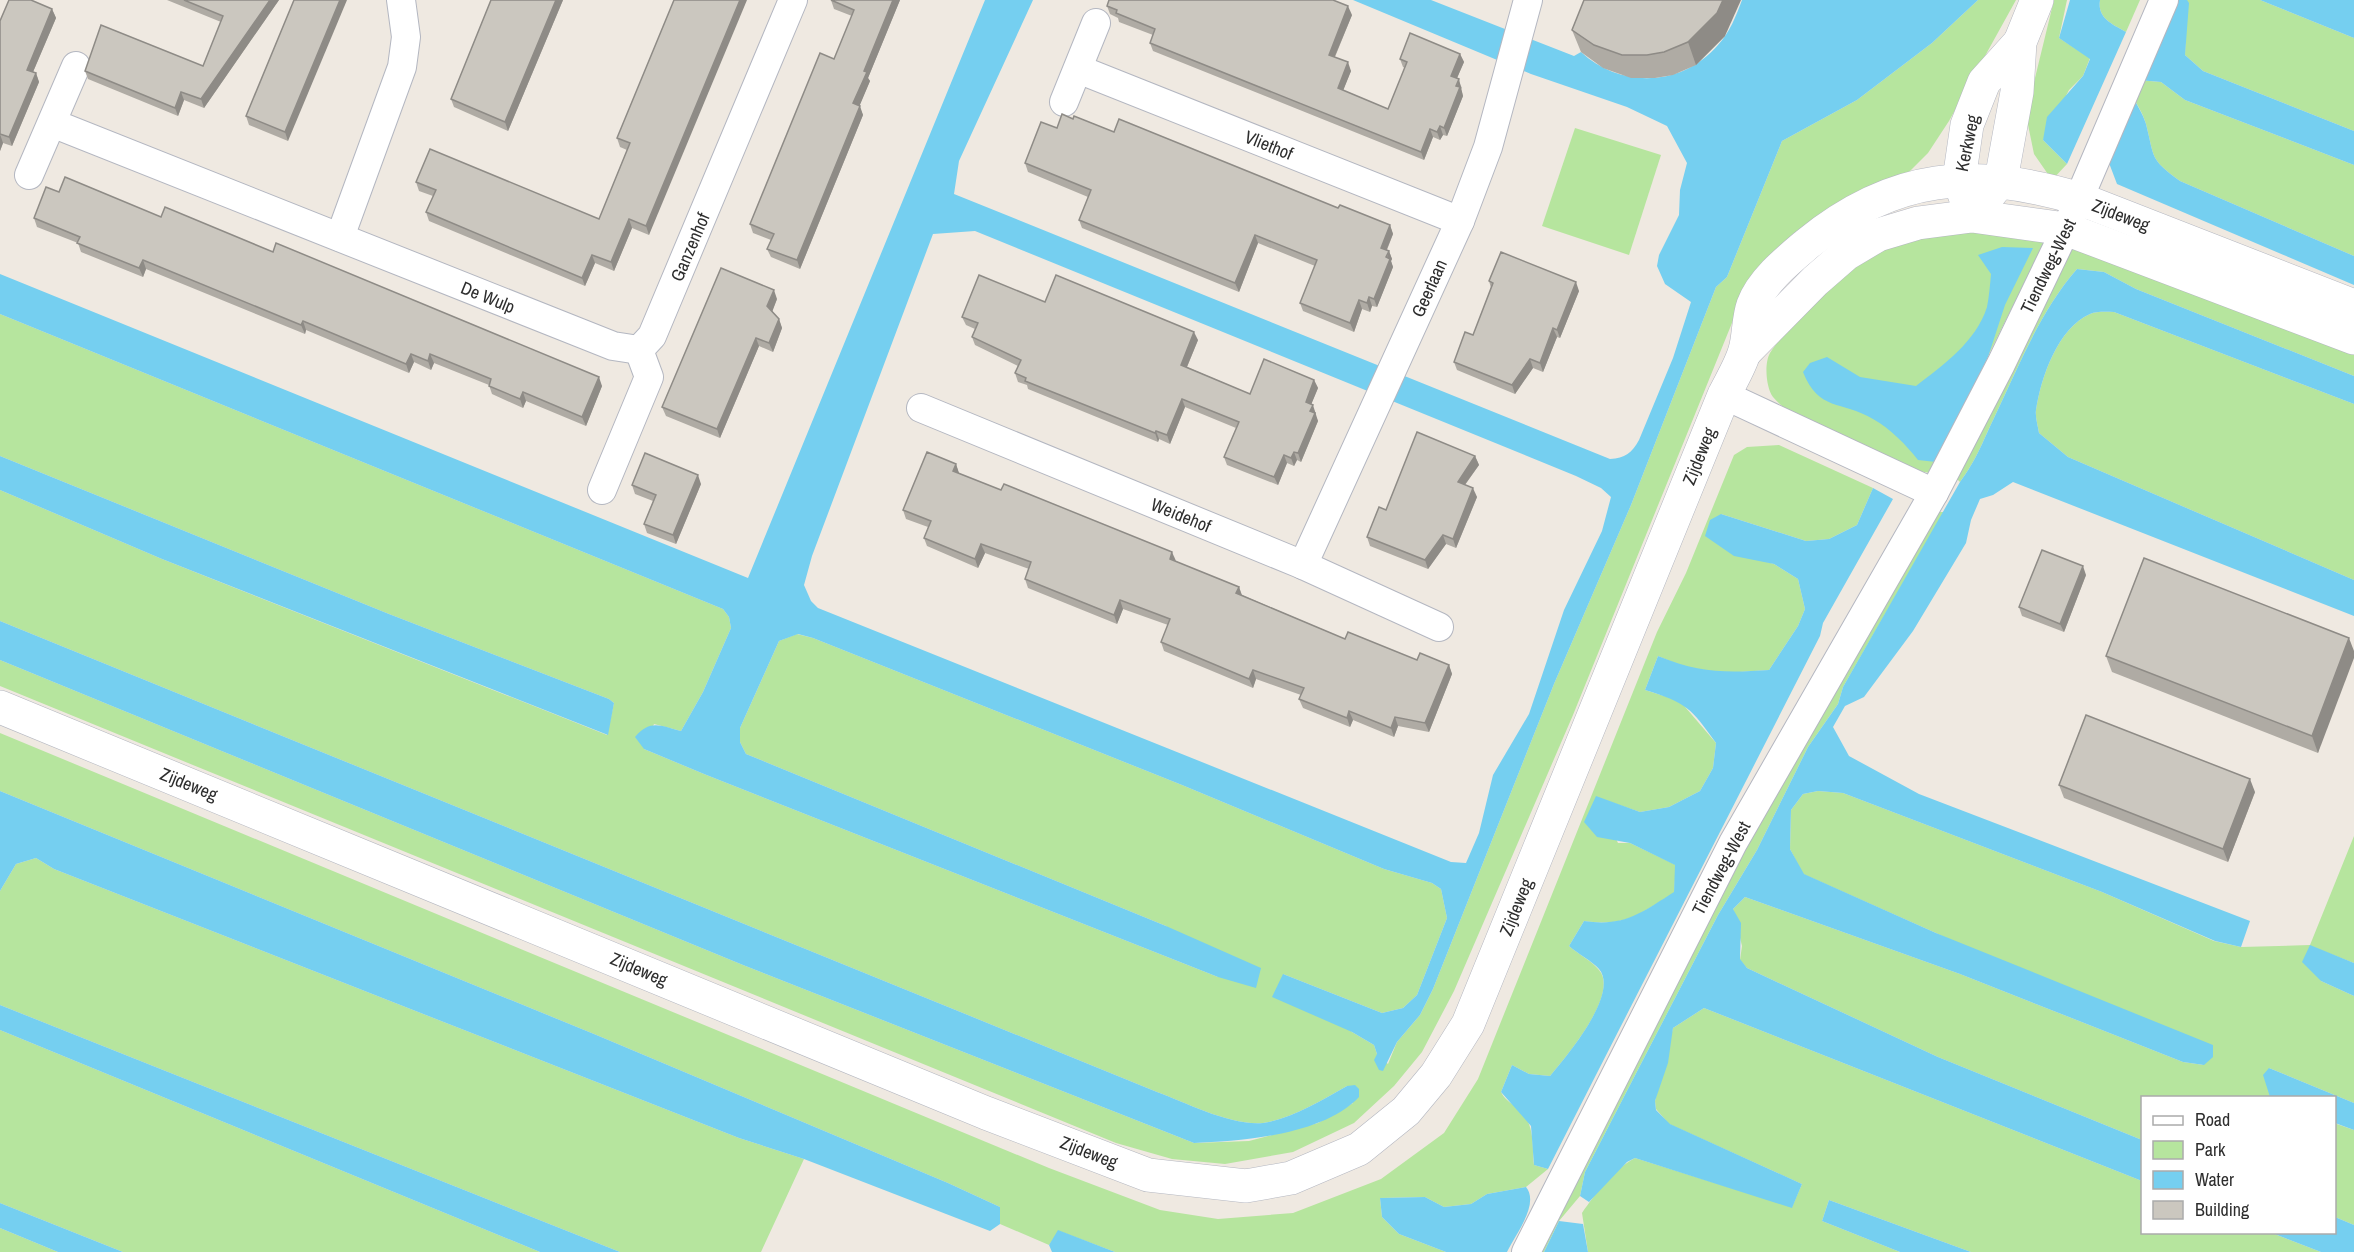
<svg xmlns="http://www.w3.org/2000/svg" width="2354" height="1252" viewBox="0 0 2354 1252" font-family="'Archivo Narrow',sans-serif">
  <rect width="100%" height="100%" fill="#efe9e1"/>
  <!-- green -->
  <g fill="#b6e59e">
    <path d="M1978,0H2016L1949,121L1928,153L1905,176L1734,318L1573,715L1454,991L1422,1052L1394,1086L1354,1123L1293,1152L1225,1164L1172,1159L1116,1143L0,686V660L743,965L1194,1143L1249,1141L1318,1123L1353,1103L1347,1086C1322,1100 1291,1119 1263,1123C1231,1126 1187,1103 1157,1092L0,621V490L162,559L607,735L614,703L609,699L389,614L0,456V314L723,609L729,617L731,628L703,692L681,731L654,724L644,749L704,774L1218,977L1166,926L746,754L740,742V728L779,641L797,634L813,638L1182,785L1384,869L1432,883L1441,889L1447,918L1417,995L1403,1008L1382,1013L1283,974L1352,1032L1374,1045L1377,1054L1388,1064L1397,1042L1420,1015L1433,989L1554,684L1631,505L1716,287L1727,277L1782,141L1857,100L1932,43Z"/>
    <path d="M2054,0H2067L2059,38L2090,58L2083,76L2069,90L2043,140L2067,164L2052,180L2034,154L2026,115Z"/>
    <path d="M2100,0H2140L2126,32C2112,24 2097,18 2100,0Z"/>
    <path d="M2187,0H2260L2354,38V131L2203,71L2185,55Z"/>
    <path d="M2138,80L2161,82L2185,100L2354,165V256L2180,181C2149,158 2155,159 2146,124C2143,113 2136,103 2131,94Z"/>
    <path d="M1575,128L1661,155L1629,255L1542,226Z"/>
    <path d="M1950,229L2047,237L1930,473L1919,471C1882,455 1796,426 1773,397C1766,388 1764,363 1770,353C1788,324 1845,266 1876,253C1899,243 1926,237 1950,229Z"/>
    <path d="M2070,247L2354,345V376L2136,289L2104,272L2077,269C2040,311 2018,368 1994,418C1982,443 1977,459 1960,482L1954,476Z"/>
    <path d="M2114,312L2354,404V580L2068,457L2039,433C2038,426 2035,417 2036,410C2041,377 2058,328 2090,314C2097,311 2107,312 2114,312Z"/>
    <path d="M1779,445L1873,488L1857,525L1829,539L1806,541L1721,514L1757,559L1774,564L1798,579L1805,609L1798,626L1769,670L1725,673L1684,667L1658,656L1645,690L1680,701L1716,743L1713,768L1700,791L1669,807L1640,812L1596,797L1618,843H1630L1676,865L1674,893C1639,914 1627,927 1584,921L1569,946C1578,954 1592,961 1599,970C1620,994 1565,1058 1550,1076L1529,1074L1512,1065L1501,1092C1506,1102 1514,1104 1521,1111C1535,1126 1532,1146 1534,1165L1548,1169L1526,1187L1487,1194L1471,1204L1444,1207L1425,1197L1380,1198L1382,1217L1399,1234L1446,1252H1115L1059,1231L1049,1245L1000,1224V1207L948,1183L594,1034L0,791V733L1049,1168L1160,1210L1218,1219L1293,1213L1381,1179L1444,1133L1478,1079L1657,632L1686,573L1734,455L1747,447Z"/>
    <path d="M1935,512H1944L1843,687L1838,704L1808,747L1757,850L1718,915L1585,1172L1580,1196L1559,1221L1544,1252H1535L1724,881Z"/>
    <path d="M1818,791L1843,793L2102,892L2214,941L2241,947L2310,945L2354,836V963L2310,946L2321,981L2354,996V1103L2269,1068L2272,1097L2142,1098V1140L1938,1057L1747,968L1740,960L1742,946L1733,909L1745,897L1960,974L2183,1062L2204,1065L1936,933L1803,874L1790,849L1791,810L1803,794Z"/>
    <path d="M36,858L54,869L739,1138L804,1159L761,1252H620L0,1005V891L16,864Z"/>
    <path d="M1704,1008L2142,1181V1232L2272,1233L2321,1252H1971L1829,1200L1822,1221L1900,1252H1588L1582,1213C1595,1194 1614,1169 1635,1158L1792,1207L1802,1184L1669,1124L1656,1109L1655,1101L1673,1028Z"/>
    <path d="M0,1030L540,1252H123L0,1203Z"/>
    <path d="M2334,1123L2354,1130V1225L2335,1217Z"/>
    <path d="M0,1228L58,1252H0Z"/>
  </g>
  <!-- water -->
  <g fill="#75cff0" fill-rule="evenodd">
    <path d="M985,0H1033L959,161L954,194L1610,459C1625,458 1632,453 1639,440L1673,358L1691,302L1665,284L1657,266L1659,255L1679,215L1680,190L1687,163L1667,126L1627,107L1531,74L1353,0H1431L1574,56L1581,52C1621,89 1682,87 1718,45C1730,32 1736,16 1742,0H1978L1932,43L1857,100L1782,141L1727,277L1716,287L1631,505L1554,684L1433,989L1420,1015L1397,1042L1383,1071L1379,1070L1374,1060L1377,1054L1374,1045L1352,1032L1272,997L1283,974L1382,1013L1403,1008L1417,995L1447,918L1441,889L1432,883L1384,869L1182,785L813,638L798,634L779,641L740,728V742L746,754L1166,926L1261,968L1256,988L1218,977L704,774L644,749L635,737C651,719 660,726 681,731L703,692L731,628L729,617L723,609L0,314V274L748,578ZM975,231L1576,476L1601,488L1611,497L1602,531L1564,610L1529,714L1493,775L1479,833L1466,863L1451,862L818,608L811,601L804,585L812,556L933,234Z"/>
    <path d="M2070,0H2100C2097,18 2112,24 2126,32L2067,164L2043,140L2047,117L2083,76L2090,59L2059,38Z"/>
    <path d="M2170,0H2187L2189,3L2185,55L2203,71L2354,131V165L2185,100L2161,82L2138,80L2131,94C2136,103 2143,114 2146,124C2155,159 2149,158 2180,181L2354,256V285L2117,184L2106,155Z"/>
    <path d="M2260,0H2354V38Z"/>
    <path d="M2002,247L2033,248L2005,305L1988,357L1936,462L1918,460C1906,445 1891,429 1873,419C1841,400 1819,412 1803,372L1810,363L1827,357L1860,377L1916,386C1943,365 1976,342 1987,307C1989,297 1990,285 1991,274L1978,255Z"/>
    <path d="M2077,269L2104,272L2136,289L2354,376V404L2114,312C2107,312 2097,311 2090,314C2058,328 2041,377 2036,410C2035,417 2038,426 2039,433L2068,457L2354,580V616L2013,482L1993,495L1980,499L1971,520L1966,543L1913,631L1864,697L1845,706L1833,727L1849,756L1919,794L2250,921L2241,947L2215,941L2102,892L1843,793L1818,791L1803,794L1791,810L1790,849L1804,874L1936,933L2213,1045V1057L2204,1065L2183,1062L1960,974L1745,897L1733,909L1741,923L1740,959L1747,968L1938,1057L2142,1140V1181L1704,1008L1673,1028L1668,1063L1655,1101L1656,1110L1670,1124L1802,1184L1792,1208L1635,1158L1627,1162L1589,1202L1580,1196L1585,1172L1718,915L1757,850L1808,747L1838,704L1843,687L1960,482C1977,459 1982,443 1994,418C2018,368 2040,311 2077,269Z"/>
    <path d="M0,456L389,614L609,699L614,703L608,735L162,559L0,490Z"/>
    <path d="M1873,488L1893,499L1823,623L1820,636L1548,1169L1534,1165L1531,1126L1501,1092L1512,1065L1529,1074L1550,1076C1565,1058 1620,994 1599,969C1592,961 1578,954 1569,946L1584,921C1624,927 1641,913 1674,892L1675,865L1630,843L1597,837L1584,822L1596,796L1640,812L1669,807L1700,791L1713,768L1716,743C1691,708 1687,703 1645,690L1658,656C1699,673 1726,673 1769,670L1798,626L1805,609L1798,579L1774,564L1734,556L1705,536L1710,520L1721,514L1806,541L1829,539L1857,525Z"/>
    <path d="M0,621L1157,1092C1187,1103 1231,1126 1263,1123C1291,1119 1322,1100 1347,1086L1355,1085L1359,1089V1097C1323,1135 1243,1141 1194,1143L743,965L0,660Z"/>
    <path d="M0,791L594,1034L948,1183L1000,1207V1224L990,1231L804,1159L739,1138L54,869L36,858L16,864L0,891Z"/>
    <path d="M2310,945L2354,963V996L2321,981L2302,962Z"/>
    <path d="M0,1005L620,1252H540L0,1030Z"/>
    <path d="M2269,1068L2354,1103V1130L2335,1123L2334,1098L2270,1097L2263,1075Z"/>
    <path d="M1526,1187C1540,1204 1515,1235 1507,1252H1446L1399,1234L1382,1217L1380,1198L1425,1197L1444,1207L1471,1204L1487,1194Z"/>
    <path d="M1829,1200L1971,1252H1900L1822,1221Z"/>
    <path d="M0,1203L123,1252H58L0,1228Z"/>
    <path d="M2335,1217L2354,1225V1252H2321L2272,1233L2334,1232Z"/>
    <path d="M1559,1221L1583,1224L1588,1252H1544Z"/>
    <path d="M1058,1230L1115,1252H1052L1049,1245Z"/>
  </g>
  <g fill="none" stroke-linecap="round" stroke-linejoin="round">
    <!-- street casing -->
    <g stroke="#b4b7c1" stroke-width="30">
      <g id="street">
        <path d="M1078,69L1460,221"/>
        <path d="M1064,102L1096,23"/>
        <path d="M52,123L613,346L639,350"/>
        <path d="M29,175L76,66"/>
        <path d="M340,237L402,67L406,37L401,0"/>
        <path d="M1724,395L1934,493"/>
        <path d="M921,408L1303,565L1439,627"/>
        <path d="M602,490L649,377L639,350L652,336L793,0"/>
        <path d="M1303,565L1460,221L1488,147L1528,0"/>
        <path d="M1526,1252L1733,843L1934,493L2001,364L2066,229L2164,0"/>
      </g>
    </g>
    <!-- secondary casing -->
    <g stroke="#b4b7c1" stroke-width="34">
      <g id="secondary">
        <path d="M1988,196L2001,180L2017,92L2020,42L2037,0"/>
        <path d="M1966,199L1959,180L1967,125L1984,82L2020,42"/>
        <path d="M1745,352L1815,281L1846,254L1878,235L1918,223L1972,216L2066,229L2354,338"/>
        <path d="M0,707L986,1113L1148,1175L1246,1186L1291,1178L1359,1149L1406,1111L1436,1075L1468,1024L1724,395C1731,381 1741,365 1745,350C1749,336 1748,319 1753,305C1762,281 1788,260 1807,244C1894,173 1975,167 2080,199L2354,306"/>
      </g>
    </g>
    <!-- street -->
    <use href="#street" stroke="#fff" stroke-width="28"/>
    <!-- secondary -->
    <use href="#secondary" stroke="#fff" stroke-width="33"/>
  </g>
  <!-- wall -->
  <g fill="#afaba4">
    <path d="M167,0H279L204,108L184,100L178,116L88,79L85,71L203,66L221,22Z"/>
    <path d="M294,0L288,141L249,125L246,116Z"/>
    <path d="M491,0H563L508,131L454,107L451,99Z"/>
    <path d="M674,0L649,235L632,228L614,271L595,263L585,286L429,221L426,212L433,196L419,191L416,182L599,219L627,150L620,147L617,138Z"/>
    <path d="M831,0H900L868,78L870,81L859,106L863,115L800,269L771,257L767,249L771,240L753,233L750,224L834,59L852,16L834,9Z"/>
    <path d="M1107,6L1352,15L1335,57L1351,71L1343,90L1388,109L1405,68L1403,67L1400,59L1460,54L1464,62L1457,78L1462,88L1461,89L1463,96L1447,136L1443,135L1440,140L1433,137L1424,160L1153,51L1150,43L1153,35L1119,22L1118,18L1110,14Z"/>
    <path d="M52,9L56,18L33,72L36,73L39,82L12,146L3,143L0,151V21Z"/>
    <path d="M1572,30L1725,36L1696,65L1673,75L1655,78H1631L1603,68L1581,52Z"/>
    <path d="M1073,119L1390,225L1393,234L1387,250L1389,251L1392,259L1391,261L1393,267L1377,307L1372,306L1370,312L1362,309L1354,332L1303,311L1300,303L1315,266L1258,243L1239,292L1082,228L1079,220L1088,197L1028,172L1025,163L1057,128Z"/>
    <path d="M59,192L161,217L602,386L586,426L526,401L523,408L492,394L489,385L434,363L431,370L414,362L409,373L306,330L305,334L146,269L143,277L81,252L78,243L37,227L34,218Z"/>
    <path d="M1489,281L1579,291L1560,338L1557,337L1543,372L1533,368L1515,394L1457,370L1454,362L1473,335L1491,288Z"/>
    <path d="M777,299L772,311L779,319L782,328L773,352L759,346L720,438L666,416L662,407Z"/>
    <path d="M1045,302L1198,340L1187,367L1250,394L1314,380L1318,388L1311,404L1316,414L1315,415L1318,421L1301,462L1297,460L1294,466L1287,463L1278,485L1227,465L1224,457L1236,428L1185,407L1170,444L1159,439L1158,442L1028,389L1027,385L1018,382L1015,373L1018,366L975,345L972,337L975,329L966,325L962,317Z"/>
    <path d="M1475,456L1479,465L1465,485L1477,497L1456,548L1446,544L1428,569L1370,546L1367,537L1386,510Z"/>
    <path d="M956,464L959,474L1239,587L1242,595L1345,639L1417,660L1449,665L1452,674L1429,732L1398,726L1394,737L1353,720L1350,727L1303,708L1299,699L1301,695L1256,679L1253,688L1164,651L1161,642L1168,625L1123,609L1117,624L1028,588L1025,579L1029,569L985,553L978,568L927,546L924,538L928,527L906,519L903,510Z"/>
    <path d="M701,484L676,544L647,533L644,524L653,501L635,494L632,485Z"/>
    <path d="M2086,575L2064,632L2022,616L2019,607Z"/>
    <path d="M2349,638L2318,753L2112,672L2106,656Z"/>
    <path d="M2059,785L2255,792L2228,862L2064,798Z"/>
  </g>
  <!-- shaded-wall -->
  <g fill="#8e8b86">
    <path d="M270,0H279L204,108L201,99Z"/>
    <path d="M340,0H347L288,141L285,132Z"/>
    <path d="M556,0H563L508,131L505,122Z"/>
    <path d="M740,0H747L649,235L646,226Z"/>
    <path d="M893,0H900L868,78L870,81L857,112L853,103L864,71Z"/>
    <path d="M1723,0H1741L1725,36L1696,65L1688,42Z"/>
    <path d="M1348,6L1352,15L1332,63L1329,55Z"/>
    <path d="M52,9L56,18L30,79L27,70Z"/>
    <path d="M1460,54L1464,62L1454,85L1451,76Z"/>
    <path d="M1348,62L1351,71L1341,96L1338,88Z"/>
    <path d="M36,73L39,82L12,146L9,137Z"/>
    <path d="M1459,79L1463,96L1447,136L1444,128Z"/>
    <path d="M181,92L184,100L178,116L175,108Z"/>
    <path d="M860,106L863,115L800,269L797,260Z"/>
    <path d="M1440,126L1443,135L1440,140L1437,132Z"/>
    <path d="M1430,129L1433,137L1424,160L1421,152Z"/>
    <path d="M0,134L3,143L0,151Z"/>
    <path d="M629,219L632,228L614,271L611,262Z"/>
    <path d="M1390,225L1393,234L1384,256L1381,248Z"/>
    <path d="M1255,235L1258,243L1239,292L1235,283Z"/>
    <path d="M1389,251L1392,259L1391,261L1393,267L1377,307L1374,299Z"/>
    <path d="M592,255L595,263L585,286L582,278Z"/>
    <path d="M143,260L146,269L143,277L139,268Z"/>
    <path d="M1576,282L1579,291L1560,338L1557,330Z"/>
    <path d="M774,290L777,299L771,315L767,306Z"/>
    <path d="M1369,297L1372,306L1370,312L1367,303Z"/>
    <path d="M1359,300L1362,309L1354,332L1350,323Z"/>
    <path d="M779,319L782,328L773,352L769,343Z"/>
    <path d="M303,321L306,330L305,334L301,325Z"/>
    <path d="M1553,328L1557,337L1543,372L1540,363Z"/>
    <path d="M1194,332L1198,340L1184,374L1181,365Z"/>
    <path d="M756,338L759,346L720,438L717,429Z"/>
    <path d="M411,354L414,362L409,373L406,364Z"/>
    <path d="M430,354L434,363L431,370L428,361Z"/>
    <path d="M1530,359L1533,368L1515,394L1512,385Z"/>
    <path d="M599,377L602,386L586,426L582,417Z"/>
    <path d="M1314,380L1318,388L1309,410L1306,402Z"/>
    <path d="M523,392L526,401L523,408L520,399Z"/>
    <path d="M1182,399L1185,407L1170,444L1167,435Z"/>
    <path d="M1313,405L1318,421L1301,462L1298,453L1310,411Z"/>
    <path d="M1156,431L1159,439L1158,442L1155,433Z"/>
    <path d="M1294,452L1297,460L1294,466L1291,458Z"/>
    <path d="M1284,455L1287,463L1278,485L1274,477Z"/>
    <path d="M1475,456L1479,465L1461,490L1458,482Z"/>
    <path d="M956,464L959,473L957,480L953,471Z"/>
    <path d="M698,475L701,484L676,544L673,535Z"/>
    <path d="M1473,488L1477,497L1456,548L1453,539Z"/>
    <path d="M1443,535L1446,544L1428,569L1425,560Z"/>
    <path d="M981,544L985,553L978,568L975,559Z"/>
    <path d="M1172,552L1176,561L1170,559Z"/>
    <path d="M2083,566L2086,575L2064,632L2060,624Z"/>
    <path d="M1239,587L1242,596L1236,593Z"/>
    <path d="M1120,600L1123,609L1117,624L1114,615Z"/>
    <path d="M2349,638L2354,651V658L2318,753L2312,736Z"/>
    <path d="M1449,665L1452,674L1429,732L1425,723Z"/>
    <path d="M1253,670L1256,679L1253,688L1249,679Z"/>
    <path d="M1349,711L1353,720L1350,727L1347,718Z"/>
    <path d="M1395,717L1398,726L1394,737L1391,728Z"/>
    <path d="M2250,779L2255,792L2228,862L2223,849Z"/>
  </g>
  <!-- building -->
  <g fill="#cbc7bf" stroke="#8e8b86" stroke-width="1.5">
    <path d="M9,0H31L52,9L27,70L36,73L9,137L0,134V21Z"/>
    <path d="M184,0H270L201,99L181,92L175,108L85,71L101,25L203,66L223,16Z"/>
    <path d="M294,0H340L285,132L246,116Z"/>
    <path d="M491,0H556L505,122L451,99Z"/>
    <path d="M674,0H740L646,226L629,219L611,262L592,255L582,278L426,212L436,190L416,182L430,149L599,219L630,143L617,138Z"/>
    <path d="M831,0H893L864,71L867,72L853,103L860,106L797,260L767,249L774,234L750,224L820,53L834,59L854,10Z"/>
    <path d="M1109,0H1333L1348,6L1329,55L1348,62L1338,88L1388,109L1407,62L1400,59L1410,33L1460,54L1451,76L1459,79L1456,86L1460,87L1444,128L1440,126L1437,132L1430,129L1421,152L1150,43L1155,29L1116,13L1117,10L1107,6Z"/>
    <path d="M1584,0H1723L1717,13L1688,42L1664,52L1647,55H1622L1594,45L1572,30Z"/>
    <path d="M1062,114L1073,119L1074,116L1114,132L1119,119L1338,208L1340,205L1390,225L1381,248L1389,251L1386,257L1390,259L1374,299L1369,297L1367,303L1359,300L1350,323L1300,303L1317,260L1255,235L1235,283L1079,220L1091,190L1025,163L1041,122L1057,128Z"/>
    <path d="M65,177L161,217L165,207L273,252L276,243L599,377L582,417L523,392L520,399L489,386L491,379L430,354L428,361L411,354L406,364L303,321L301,325L143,260L139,268L77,243L80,237L34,218L46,187L59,192Z"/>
    <path d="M1501,252L1576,282L1557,330L1553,328L1540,363L1530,359L1512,385L1454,362L1465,332L1473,335L1493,283L1489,281Z"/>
    <path d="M721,268L774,290L767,306L779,319L769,343L756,338L717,429L662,407Z"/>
    <path d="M979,275L1045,302L1056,275L1194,332L1181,365L1250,394L1264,359L1314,380L1306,402L1313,405L1310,411L1315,413L1298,453L1294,452L1291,458L1284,455L1274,477L1224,457L1239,422L1182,399L1167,435L1156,431L1155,433L1025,381L1026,378L1015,373L1021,360L972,337L978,323L962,317Z"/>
    <path d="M1417,432L1475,456L1458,482L1473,488L1453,539L1443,535L1425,560L1367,537L1379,507L1386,510Z"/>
    <path d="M927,452L956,464L953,471L1001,490L1004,484L1172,552L1170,559L1239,587L1236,593L1345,639L1348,632L1417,660L1420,653L1449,665L1425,723L1395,717L1391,728L1349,711L1347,718L1299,699L1304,688L1253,670L1249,679L1161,642L1170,619L1120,600L1114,615L1025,579L1031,562L981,544L975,559L924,538L931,521L903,510Z"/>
    <path d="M645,453L698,475L673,535L644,524L656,495L632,485Z"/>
    <path d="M2042,550L2083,566L2060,624L2019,607Z"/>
    <path d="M2144,558L2349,638L2312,736L2106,656Z"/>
    <path d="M2086,715L2250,779L2223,849L2059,785Z"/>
  </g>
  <g text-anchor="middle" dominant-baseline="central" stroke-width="5" stroke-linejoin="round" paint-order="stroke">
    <!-- street labels -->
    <g font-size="18" fill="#2e2e2e" stroke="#fff">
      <text transform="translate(1967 143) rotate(-78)">Kerkweg</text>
      <text transform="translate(1269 145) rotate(22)">Vliethof</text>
      <text transform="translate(2121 215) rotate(21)">Zijdeweg</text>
      <text transform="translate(690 247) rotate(-67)">Ganzenhof</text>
      <text transform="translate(2048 266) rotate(-64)">Tiendweg-West</text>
      <text transform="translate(1429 288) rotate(-66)">Geerlaan</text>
      <text transform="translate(488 297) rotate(22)">De Wulp</text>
      <text transform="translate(1699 456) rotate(-68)">Zijdeweg</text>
      <text transform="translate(1181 515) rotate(22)">Weidehof</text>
      <text transform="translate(189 784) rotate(22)">Zijdeweg</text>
      <text transform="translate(1721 868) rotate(-62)">Tiendweg-West</text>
      <text transform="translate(1516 907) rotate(-68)">Zijdeweg</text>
      <text transform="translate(639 969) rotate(23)">Zijdeweg</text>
      <text transform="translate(1089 1152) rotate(21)">Zijdeweg</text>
    </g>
  </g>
  <!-- legend -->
  <rect x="2141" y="1096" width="195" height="138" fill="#ffffff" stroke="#ababab" stroke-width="1.5"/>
  <rect x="2153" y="1116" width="30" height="9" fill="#ffffff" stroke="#ababab" stroke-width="1.5"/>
  <text x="2195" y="1126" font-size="18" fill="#2e2e2e">Road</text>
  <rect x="2153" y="1141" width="30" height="18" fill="#b6e59e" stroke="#ababab" stroke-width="1.5"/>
  <text x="2195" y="1156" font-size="18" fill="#2e2e2e">Park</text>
  <rect x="2153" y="1171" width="30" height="18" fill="#75cff0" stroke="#ababab" stroke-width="1.5"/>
  <text x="2195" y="1186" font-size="18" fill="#2e2e2e">Water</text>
  <rect x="2153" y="1201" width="30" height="18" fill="#cbc7bf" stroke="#ababab" stroke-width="1.5"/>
  <text x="2195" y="1216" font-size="18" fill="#2e2e2e">Building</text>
</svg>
